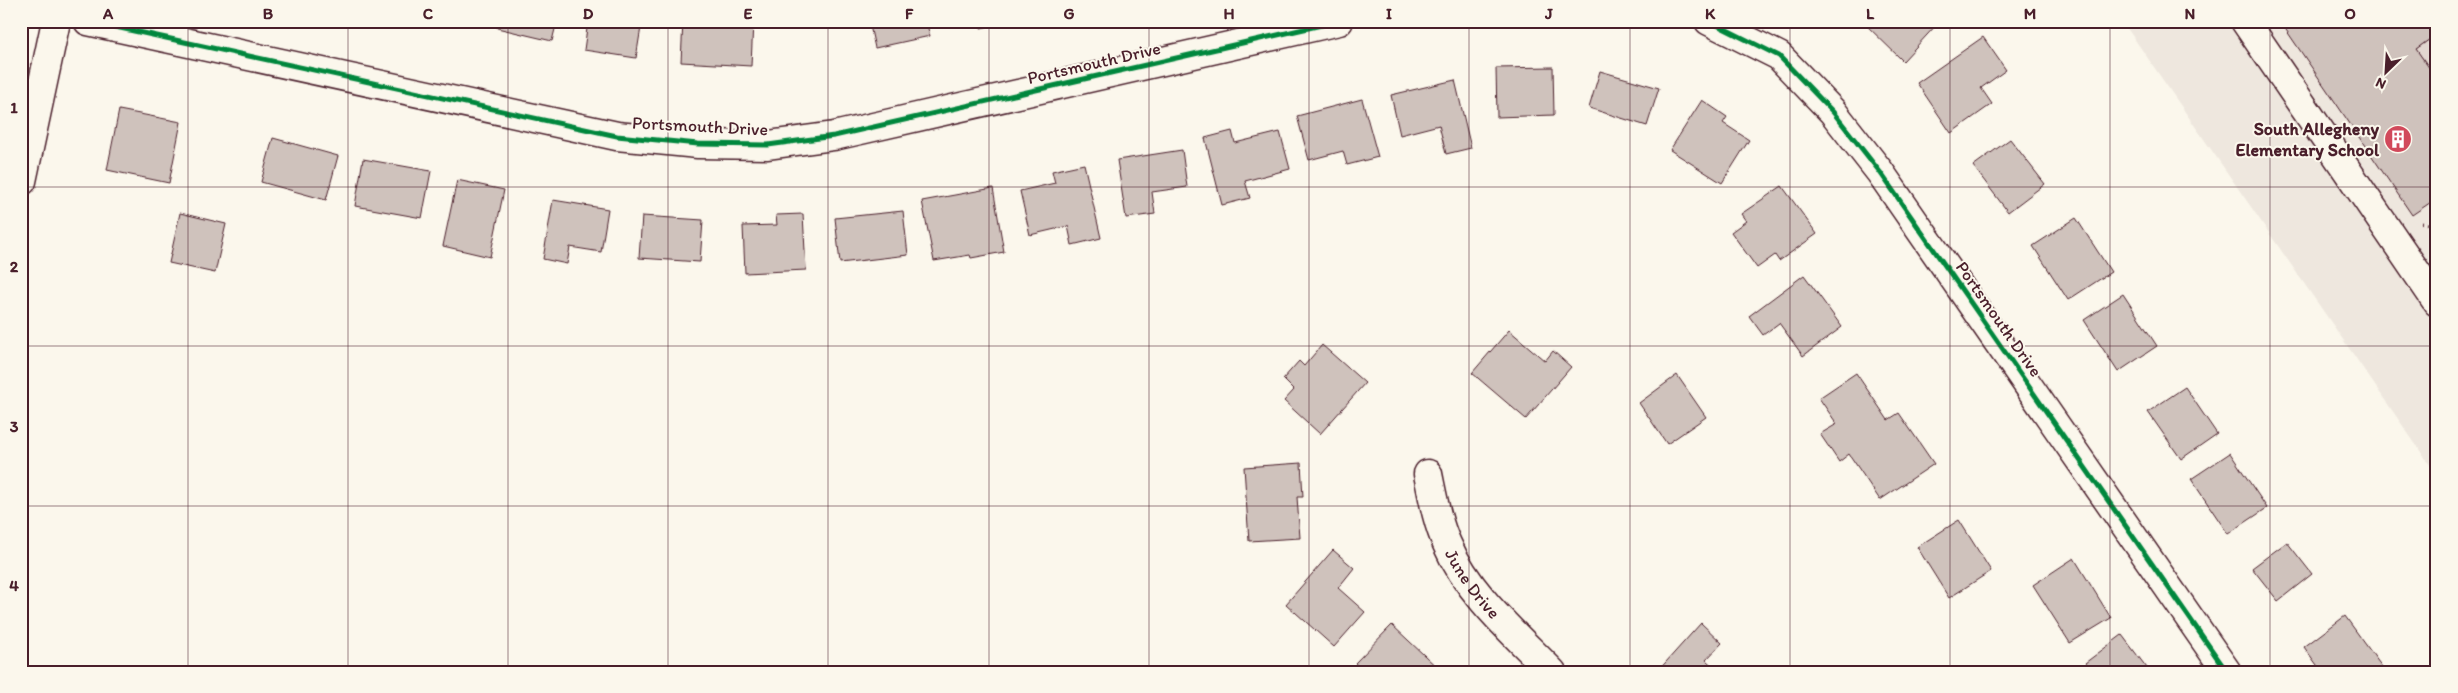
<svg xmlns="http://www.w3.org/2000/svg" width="2458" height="693" viewBox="0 0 2458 693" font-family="Itim,sans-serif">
  <rect width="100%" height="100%" fill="#fbf7ec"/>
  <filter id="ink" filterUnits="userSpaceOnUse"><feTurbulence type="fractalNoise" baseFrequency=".02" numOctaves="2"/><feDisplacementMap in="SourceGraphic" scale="10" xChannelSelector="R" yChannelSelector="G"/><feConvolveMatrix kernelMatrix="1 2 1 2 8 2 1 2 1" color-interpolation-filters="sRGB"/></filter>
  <g filter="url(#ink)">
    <!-- built -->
    <path fill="#eee7de" d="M2122,21H2437V475Z"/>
    <!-- green -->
    <path fill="#e2d7d0" stroke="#967b7e" d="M2437,34V79L2416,49Z"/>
    <!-- building -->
    <g fill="#cfc2bc" stroke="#4a1f2b">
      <path d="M498,21H557L552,41L497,28Z"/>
      <path d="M588,21H642L636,58L584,50Z"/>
      <path d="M683,21H753L751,66L681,62Z"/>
      <path d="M869,21H926L930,36L875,48Z"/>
      <path d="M979,21H1012L981,28Z"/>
      <path d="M1862,21H1938L1939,22L1903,61Z"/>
      <path d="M2280,21H2437V34L2416,49L2437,79V198L2412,215Z"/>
      <path d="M1983,37L2006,70L1981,88L1992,104L1951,133L1917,83Z"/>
      <path d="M1553,67L1554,115L1497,117L1496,68Z"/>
      <path d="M1600,71L1659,88L1647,126L1589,108Z"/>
      <path d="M1455,80L1471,148L1446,154L1439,125L1400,135L1391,95Z"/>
      <path d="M1362,99L1378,157L1347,165L1343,151L1309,160L1297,116Z"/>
      <path d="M1702,100L1727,117L1723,123L1749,140L1722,183L1670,150Z"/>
      <path d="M119,110L181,122L169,183L107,170Z"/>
      <path d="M1232,131L1235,143L1280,132L1290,169L1245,181L1250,198L1222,205L1205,138Z"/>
      <path d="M273,138L338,156L326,200L261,182Z"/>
      <path d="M2010,139L2045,184L2008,212L1973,166Z"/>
      <path d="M1182,150L1187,187L1152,192L1155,214L1126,218L1117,160Z"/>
      <path d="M363,159L431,171L422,218L355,206Z"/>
      <path d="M1084,164L1101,238L1072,245L1068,226L1030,235L1020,191L1055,183L1052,171Z"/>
      <path d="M457,180L504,190L490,257L443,246Z"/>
      <path d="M1782,186L1817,234L1779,261L1775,255L1757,268L1731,232L1746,221L1741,214Z"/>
      <path d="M993,188L1004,252L971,258L970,255L934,261L922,201Z"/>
      <path d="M553,200L608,209L601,252L570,247L567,264L543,259Z"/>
      <path d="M903,211L908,255L840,263L835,218Z"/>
      <path d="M180,213L226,224L215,273L169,263Z"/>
      <path d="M803,214L806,270L745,273L743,226L777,225L776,215Z"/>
      <path d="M642,216L703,220L700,262L639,258Z"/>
      <path d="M2076,218L2111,272L2068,300L2033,246Z"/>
      <path d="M1804,275L1842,327L1803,356L1779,323L1763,335L1749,316Z"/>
      <path d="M2123,294L2157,346L2118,372L2084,320Z"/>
      <path d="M1509,330L1545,361L1553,351L1571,367L1526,419L1472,373Z"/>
      <path d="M1322,345L1365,383L1320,434L1284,401L1294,390L1283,379L1299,361L1304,366Z"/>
      <path d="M1856,373L1888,420L1899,413L1934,464L1880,500L1849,454L1839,462L1820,434L1837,424L1819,398Z"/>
      <path d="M1677,375L1706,417L1667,444L1639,403Z"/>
      <path d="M2185,387L2217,434L2181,459L2148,412Z"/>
      <path d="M2230,453L2267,508L2228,534L2191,479Z"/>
      <path d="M1301,463L1303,497H1297L1300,538L1249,541L1244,467Z"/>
      <path d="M1959,520L1991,571L1949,598L1917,547Z"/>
      <path d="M2287,542L2312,574L2278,601L2252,568Z"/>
      <path d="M1333,550L1354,568L1338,588L1365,612L1334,647L1286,604Z"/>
      <path d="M2074,558L2111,618L2070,643L2033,585Z"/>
      <path d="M2345,616L2382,667L2376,672H2322L2304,647Z"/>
      <path d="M1701,623L1722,643L1706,660L1719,672H1657Z"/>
      <path d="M1392,625L1441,671L1364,672L1355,663Z"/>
      <path d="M2122,635L2150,672H2092L2085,663Z"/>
    </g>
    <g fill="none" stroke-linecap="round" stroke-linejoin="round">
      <!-- minor casing -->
      <g stroke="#4a1f2b" stroke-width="31">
        <g id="minor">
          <path d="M88,21L617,136L698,144L768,145L834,136L1339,21"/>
          <path d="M1709,21L1779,56L1833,112L1880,172L2227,672"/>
          <path d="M2245,21L2437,302"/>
          <path d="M22,181L56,21"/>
          <path id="s1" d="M1428,474C1433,498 1437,522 1447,544C1469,595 1514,633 1552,672"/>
        </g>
      </g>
      <!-- path -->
      <path stroke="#4a1f2b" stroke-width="3" stroke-dasharray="1 4" stroke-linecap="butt" d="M2422,223L2430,224L2437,220"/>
      <!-- minor -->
      <use href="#minor" stroke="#fbf7ec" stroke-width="28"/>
      <!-- cycleway casing -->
      <g stroke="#fbf7ec" stroke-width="8">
        <g id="cycleway">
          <path d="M88,21L617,136L698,144L768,145L834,136L1339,21"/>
          <path d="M1709,21L1779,56L1833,112L1880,172L2227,672"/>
        </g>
      </g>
      <!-- cycleway -->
      <use href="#cycleway" stroke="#00873e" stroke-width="5"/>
    </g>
  </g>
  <!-- grid -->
  <path fill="none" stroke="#4a1f2b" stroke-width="1" stroke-opacity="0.55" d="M188,21V672M348,21V672M508,21V672M668,21V672M828,21V672M989,21V672M1149,21V672M1309,21V672M1469,21V672M1630,21V672M1790,21V672M1950,21V672M2110,21V672M2270,21V672M21,187H2437M21,346H2437M21,506H2437"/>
  <!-- icons -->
  <defs>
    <g id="building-disc" transform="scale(1.4375)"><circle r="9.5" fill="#d1495b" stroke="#fbf7ec"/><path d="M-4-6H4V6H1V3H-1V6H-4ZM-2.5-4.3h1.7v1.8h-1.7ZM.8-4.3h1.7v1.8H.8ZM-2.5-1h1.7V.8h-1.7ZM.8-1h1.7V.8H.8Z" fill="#fff"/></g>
  </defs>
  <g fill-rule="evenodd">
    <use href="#building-disc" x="2398" y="139"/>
  </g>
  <g text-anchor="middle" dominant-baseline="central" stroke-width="4" stroke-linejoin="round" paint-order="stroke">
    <!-- street labels -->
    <g font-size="18" fill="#4a1f2b" stroke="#fbf7ec">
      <text transform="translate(1094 63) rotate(-13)">Portsmouth Drive</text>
      <text transform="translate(700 126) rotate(3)">Portsmouth Drive</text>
      <text transform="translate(1999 319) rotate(55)">Portsmouth Drive</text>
      <text stroke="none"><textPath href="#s1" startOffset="120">June Drive</textPath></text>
    </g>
    <!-- poi labels -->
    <g font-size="18" font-weight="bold" fill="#4a1f2b" stroke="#fbf7ec" text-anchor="end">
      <text x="2379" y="129">South Allegheny<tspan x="2379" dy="21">Elementary School</tspan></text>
    </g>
  </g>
  <!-- margin -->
  <rect width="2458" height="693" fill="none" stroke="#fbf7ec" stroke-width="55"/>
  <!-- north arrow -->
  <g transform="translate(2386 72) rotate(205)" stroke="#fbf7ec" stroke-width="4" paint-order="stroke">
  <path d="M0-4L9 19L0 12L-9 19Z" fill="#4a1f2b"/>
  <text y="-8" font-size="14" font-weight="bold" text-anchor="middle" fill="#4a1f2b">N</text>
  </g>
  <rect x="28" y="28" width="2402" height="638" fill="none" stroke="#4a1f2b" stroke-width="2"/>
  <g font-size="16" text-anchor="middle" font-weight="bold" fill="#4a1f2b">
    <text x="108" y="19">A</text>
    <text x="268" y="19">B</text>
    <text x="428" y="19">C</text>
    <text x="588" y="19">D</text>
    <text x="748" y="19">E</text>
    <text x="909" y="19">F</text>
    <text x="1069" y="19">G</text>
    <text x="1229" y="19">H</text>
    <text x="1389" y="19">I</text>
    <text x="1549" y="19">J</text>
    <text x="1710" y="19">K</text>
    <text x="1870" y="19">L</text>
    <text x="2030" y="19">M</text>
    <text x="2190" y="19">N</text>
    <text x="2350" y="19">O</text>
    <text x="14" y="113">1</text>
    <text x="14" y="272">2</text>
    <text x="14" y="432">3</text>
    <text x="14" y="591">4</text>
  </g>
</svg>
